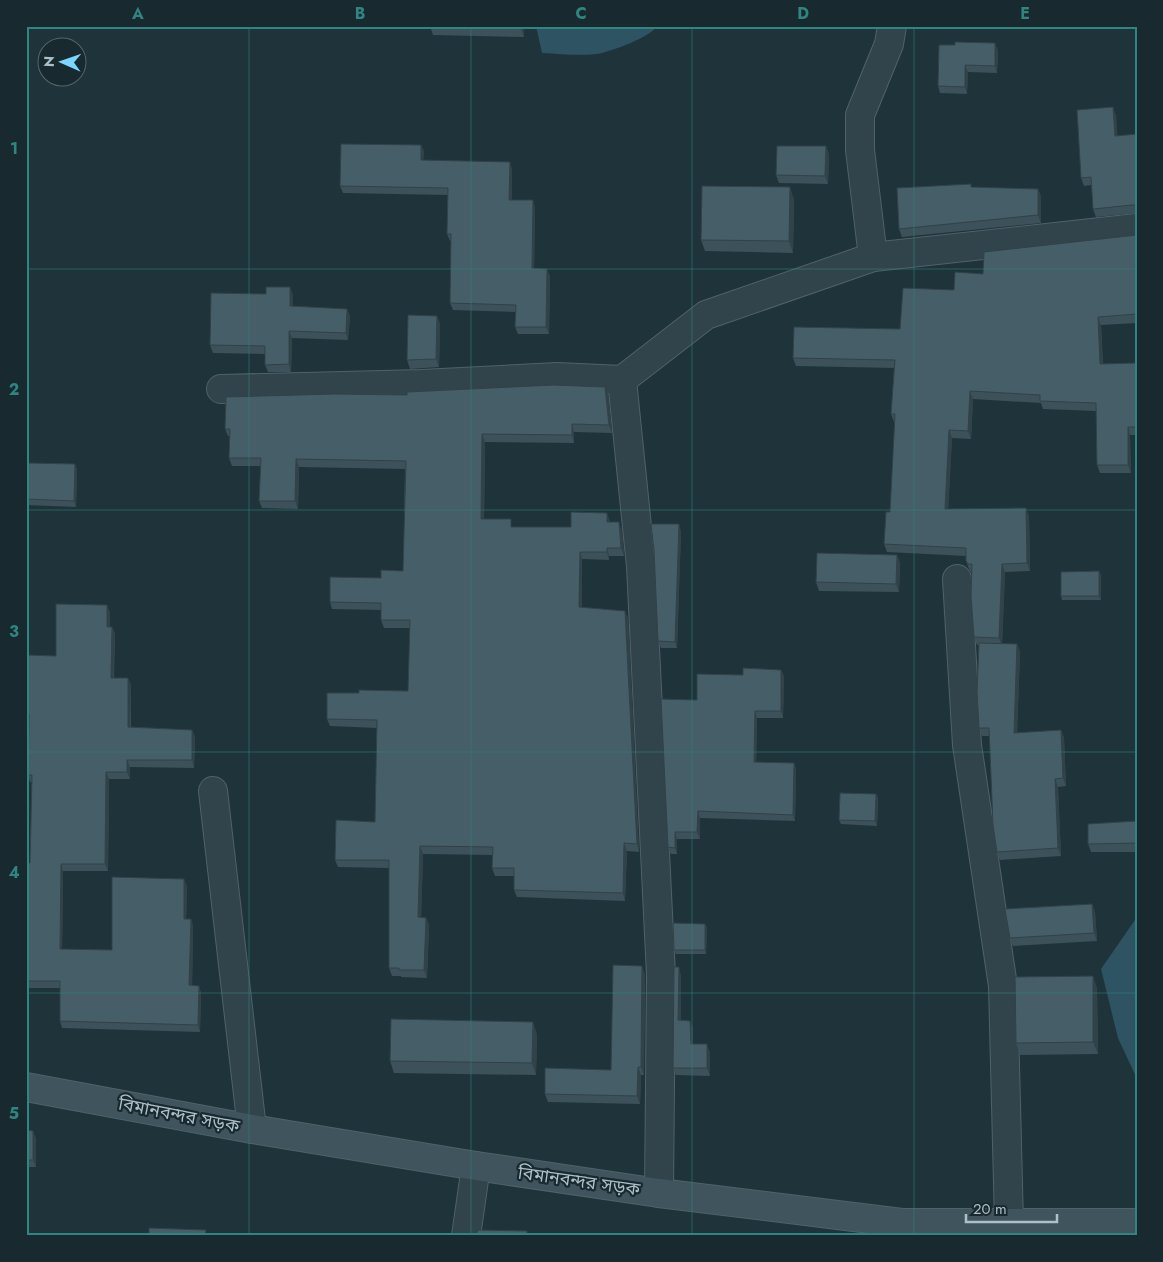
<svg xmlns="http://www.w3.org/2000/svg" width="1163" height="1262" viewBox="0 0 1163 1262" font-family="Jost,'Noto Sans Bengali',sans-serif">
  <rect width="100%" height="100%" fill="#1f333b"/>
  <!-- water -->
  <g fill="#2e5362">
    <path d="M536,26H657C651,37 610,52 597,54C579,56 560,54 542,53Z"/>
    <path d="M1137,917V1079L1118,1038L1101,969Z"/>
  </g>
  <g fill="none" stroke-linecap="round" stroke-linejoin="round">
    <!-- street casing -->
    <g stroke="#506268" stroke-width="30">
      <g id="street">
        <path d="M873,257L1137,228"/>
        <path d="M622,380L706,315L873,257L860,150V115L889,44L892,26"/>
        <path d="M221,389L422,384L557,377L622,380L641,566L661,975L659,1193"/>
        <path d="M957,579L967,745L1003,986L1009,1223"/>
        <path d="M213,791L252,1129"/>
        <path d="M466,1236L476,1166"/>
      </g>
    </g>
    <!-- secondary casing -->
    <g stroke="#506268" stroke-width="30">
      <path id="secondary" d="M26,1087L252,1129L476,1166L659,1193L902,1223H1137"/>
    </g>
    <!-- street -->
    <use href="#street" stroke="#32444b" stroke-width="28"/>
    <!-- secondary -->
    <use href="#secondary" stroke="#40545e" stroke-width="28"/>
  </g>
  <!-- wall -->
  <g fill="#3c5159">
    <path d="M430,26H524V37L433,35Z"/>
    <path d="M939,45L998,50L997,73L968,72L967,94L940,93L938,86Z"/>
    <path d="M1116,115L1117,136L1137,134V213L1096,217L1093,209L1092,185L1084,186L1081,178Z"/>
    <path d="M421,145L424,152L423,160L512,169V200L535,207L534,268L550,276L549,334H518L515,327L516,312L453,310L450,303L451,241H450L447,234L448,195L343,193L340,186Z"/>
    <path d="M826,146L829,155L828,184L779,183L776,175Z"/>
    <path d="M972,187L1038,189L1041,197V223L902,237L899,229Z"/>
    <path d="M794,199L793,253L705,251L701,240Z"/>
    <path d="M1137,235V323L1101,325L1103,364L1137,363V435H1130L1131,473H1100L1097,465L1096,411L1043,409L1041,403L973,399L971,439L952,438L948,509L1029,516L1030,571L1005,572L1002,644H1017L1020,652L1017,733L1061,730L1064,738L1066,786L1058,787L1061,856L1000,860L997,852L989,736H982L979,728V645H977L974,637L972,572H971L969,569L966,561V556L887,552L884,544L890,512L895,422H894L891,414L894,368L796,366L793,358L900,329L954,290L983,274Z"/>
    <path d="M293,295V306L347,309L350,316L348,340L292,338L291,372H268L265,365V354L213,353L210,345Z"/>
    <path d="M437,316L440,324L439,367L410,369L407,360Z"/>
    <path d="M407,395H608L612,433L574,432V443L485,442L484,519L514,527H571L610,521V522L622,530L624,556H609V560L582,559V608L628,618L639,852L627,851L625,901L517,897L514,890V876H495L492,868L493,855L423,854L421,917L426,918L429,925L427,978L401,977V976H392L389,968V868L338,867L335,860L375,822L377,728L330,726L327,719L359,693L408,691L410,628H384L381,620V610L332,609L330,602L381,578L403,571L405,469L299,467L298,509L262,508L259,501L261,466H232L229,458L230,436H228L225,429Z"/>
    <path d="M26,463L75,464L77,470L76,507L26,505Z"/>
    <path d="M681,531L677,648H661L658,641Z"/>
    <path d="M897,555L900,563L899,592L819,591L816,582Z"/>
    <path d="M1099,571L1101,575V600H1062L1061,596Z"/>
    <path d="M110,612V627H112L115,634L114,678H128L131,685V727L192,730L195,737L194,768L130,767V779H109L108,871H63L62,949L112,950L187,886L186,919H191L193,926L192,986H199L201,993L200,1032L62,1028L60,1021V988H26V863H30L32,782H30L28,775L29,721H26V655L56,656Z"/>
    <path d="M781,670L784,676L783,718H757L756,763H794L796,769L795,821L700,818V839H677V854H671L668,847L697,700L743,675Z"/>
    <path d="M876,794L878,798L877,826L841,824L839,820Z"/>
    <path d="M1137,821V852H1091L1088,844Z"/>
    <path d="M1092,904L1095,912L1097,941L1013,946L1010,938Z"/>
    <path d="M705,924L707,928L706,954H676L674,950Z"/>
    <path d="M645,974L644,1075H641L640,1104L548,1102L545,1094L611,1070Z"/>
    <path d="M681,975V1020L690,1021L693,1028V1044L710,1052V1076L676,1075L673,1068Z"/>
    <path d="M1097,988L1098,1054L1020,1055L1016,1043Z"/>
    <path d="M537,1034L536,1075L394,1073L390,1061Z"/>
    <path d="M26,1130L36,1138V1167H28L27,1206H26Z"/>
  </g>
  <!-- shaded-wall -->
  <g fill="#314248">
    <path d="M520,26H524V37Z"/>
    <path d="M995,43L998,50L997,73L995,66Z"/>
    <path d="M965,65L968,72L967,94L965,87Z"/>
    <path d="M1113,107L1116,115L1118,144L1115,136Z"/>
    <path d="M421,145L424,152L423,167L421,160Z"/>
    <path d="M826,146L829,155L828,184L825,176Z"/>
    <path d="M510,162L512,169V207L509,200Z"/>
    <path d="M790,187L794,199L793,253L789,241Z"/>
    <path d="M1038,189L1041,197V223L1038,215Z"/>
    <path d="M533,200L535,207L534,275L532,268Z"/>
    <path d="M547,269L550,276L549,334L546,327Z"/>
    <path d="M290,287L293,295V313L290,306Z"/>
    <path d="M347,309L350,316L348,340L346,333Z"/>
    <path d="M437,316L440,324L439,367L436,359Z"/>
    <path d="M1098,317L1101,325L1103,372L1100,364Z"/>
    <path d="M289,331L292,338L291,372L289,364Z"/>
    <path d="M605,387L608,395L612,433L609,425Z"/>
    <path d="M970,391L973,399L971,439L968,431Z"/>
    <path d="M572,424L574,432V443L572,435Z"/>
    <path d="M1128,427L1130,435L1131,473L1128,465Z"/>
    <path d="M949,430L952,438L948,517L945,509Z"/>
    <path d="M482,434L485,442L484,527L481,519Z"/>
    <path d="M296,459L299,467L298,509L295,501Z"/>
    <path d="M75,464L77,470L76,507L74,501Z"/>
    <path d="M1026,508L1029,516L1030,571L1027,563Z"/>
    <path d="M607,513L610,521V530L607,522Z"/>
    <path d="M619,522L622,530L624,556L621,548Z"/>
    <path d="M679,524L681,531L677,648L675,642Z"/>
    <path d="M607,548L609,556V560L607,552Z"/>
    <path d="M580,552L582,559V615L579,607Z"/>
    <path d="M897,555L900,563L899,592L896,584Z"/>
    <path d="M1002,564L1005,572L1002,646L999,638Z"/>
    <path d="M1099,571L1101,575V600L1099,596Z"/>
    <path d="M107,605L110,612V634L107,627Z"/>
    <path d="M625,611L628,618L639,852L637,844Z"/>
    <path d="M112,627L115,634L113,685L111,678Z"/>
    <path d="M1017,644L1020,652L1017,741L1014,733Z"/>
    <path d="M781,670L784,676L783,718L781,711Z"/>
    <path d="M128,678L131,685L130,734L128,727Z"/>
    <path d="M755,711L757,718L756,769L754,762Z"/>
    <path d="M192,730L195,737L194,768L192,760Z"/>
    <path d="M1061,730L1064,738L1066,786L1063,778Z"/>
    <path d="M127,760L130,767V779L127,772Z"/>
    <path d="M794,763L796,769L795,821L793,815Z"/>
    <path d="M106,772L109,779L108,871L105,864Z"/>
    <path d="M1055,779L1058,787L1061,856L1058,848Z"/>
    <path d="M876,794L878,798L877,826L875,821Z"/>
    <path d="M698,811L700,818V839L697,832Z"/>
    <path d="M675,832L677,839V854L675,848Z"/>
    <path d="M624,843L627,851L625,901L623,893Z"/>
    <path d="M420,846L423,854L421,925L418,917Z"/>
    <path d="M61,864L63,871L62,956L60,949Z"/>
    <path d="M184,879L187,886L186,926L184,919Z"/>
    <path d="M1092,904L1095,912L1097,941L1094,933Z"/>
    <path d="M426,918L429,925L427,978L424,970Z"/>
    <path d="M191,919L193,926L192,993L189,985Z"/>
    <path d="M705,924L707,928L706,954L705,950Z"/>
    <path d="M642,966L645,974L644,1075L641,1067Z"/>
    <path d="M679,967L681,975V1028L678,1020Z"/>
    <path d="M1093,976L1097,988L1098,1054L1093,1042Z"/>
    <path d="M199,986L201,993L200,1032L198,1025Z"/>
    <path d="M690,1021L693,1028V1051L691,1044Z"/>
    <path d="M533,1022L537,1034L536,1075L532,1063Z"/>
    <path d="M707,1044L710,1052V1076L707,1068Z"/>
    <path d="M638,1067L641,1075L640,1104L637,1096Z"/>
    <path d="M33,1131L36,1138V1167L33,1160Z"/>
    <path d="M26,1161L28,1167L27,1206L26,1204Z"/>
  </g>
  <!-- building -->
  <g fill="#465e67" stroke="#314248">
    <path d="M482,26H520V27Z"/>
    <path d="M955,42L995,43V66L965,65V87L938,86L939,45H955Z"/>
    <path d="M1113,107L1115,136L1137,134V205H1132L1093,209L1091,177L1081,178L1077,110Z"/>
    <path d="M341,144L421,145V160L510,162L509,200H533L532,268L547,269L546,327H515L516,305L450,303L451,234H447L448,188L340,186Z"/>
    <path d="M777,146H826L825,176L776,175Z"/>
    <path d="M971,184V187L1038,189V215L899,229L897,188Z"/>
    <path d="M702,186L790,187L789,241L701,240Z"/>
    <path d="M1137,235V314L1098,317L1100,364L1137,363V427H1128V465H1097L1096,403L1040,401V395L970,391L968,431L949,430L945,509L1026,508L1027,563L1002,564L999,638L974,637L971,596L972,564H968L966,561V548L884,544L886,512H890L895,414H891L895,360L793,358L794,327L900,329L903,288L954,290L955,272L983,274L984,252Z"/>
    <path d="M266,287H290V306L347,309L346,333L289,331V364L265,365V346L210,345L211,293L266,294Z"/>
    <path d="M408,315L437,316L436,359L407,360Z"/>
    <path d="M554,385L605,387L609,425L572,424V435L482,434L481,519H511V527H571V512L607,513V522H619L621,548H607V552H580L579,607L625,611L637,844L624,843L623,893L514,890V868H492L493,847L420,846L418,917L426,918L424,970H399V968H389V860H335L336,820L375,822L377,720L327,719V693H359V690L408,691L410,620H381V603L330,602V577L381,578V570L403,571L406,461L296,459L295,501H259L261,458H229L230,429H225L226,397L334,394L407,395V392Z"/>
    <path d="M26,463L75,464L74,501L26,499Z"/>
    <path d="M651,524H679L675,642L658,641L654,550Z"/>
    <path d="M817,553L897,555L896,584L816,582Z"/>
    <path d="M1099,571V596H1061V572Z"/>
    <path d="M56,604L107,605V627H112L111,678H128V727L192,730V760H127V772H106L105,864H61L60,949L112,950V877L184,879V919H191L189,985L199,986L198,1025L60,1021V981H26V863H30L32,775H28L29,714H26V655L56,656Z"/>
    <path d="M979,643L1017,644L1014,733L1061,730L1063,778L1055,779L1058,848L997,852L993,825L989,728H979L977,692Z"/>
    <path d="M743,668L781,670V711H755L754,762L794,763L793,815L698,811L697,832H675V848L668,847L661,699L697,700V674L743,675Z"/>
    <path d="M840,793L876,794L875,821L839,820Z"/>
    <path d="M1137,821V843L1088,844V824Z"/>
    <path d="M1092,904L1094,933L1010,938L1005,909Z"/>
    <path d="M673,923L705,924V950H674Z"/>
    <path d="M613,965L642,966L641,1067H638L637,1096L545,1094V1068L611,1070Z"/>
    <path d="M674,967H679L678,1020L690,1021L691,1044H707V1068H673Z"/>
    <path d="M1093,976V1042L1016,1043L1015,977Z"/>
    <path d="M391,1019L533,1022L532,1063L390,1061Z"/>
    <path d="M26,1130L33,1131V1160H26Z"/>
    <path d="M149,1228L206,1230L205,1236H149Z"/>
    <path d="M478,1230L527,1231V1236H476Z"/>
  </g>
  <!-- grid -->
  <path fill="none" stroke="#2f8580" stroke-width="1" stroke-opacity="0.55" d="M249,26V1236M471,26V1236M692,26V1236M914,26V1236M26,269H1137M26,510H1137M26,752H1137M26,993H1137"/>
  <g text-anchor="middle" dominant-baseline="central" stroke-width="4.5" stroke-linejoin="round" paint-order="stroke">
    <!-- street labels -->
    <g font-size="18" fill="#adbfc7" stroke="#18292f">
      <text transform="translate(179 1115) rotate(11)">বিমানবন্দর সড়ক</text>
      <text transform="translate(579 1181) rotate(8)">বিমানবন্দর সড়ক</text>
    </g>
  </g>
  <!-- border -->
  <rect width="1163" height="1262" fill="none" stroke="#18292f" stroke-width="55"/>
  <!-- north arrow -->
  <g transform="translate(62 62) rotate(272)"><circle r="24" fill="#18292f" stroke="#54656c"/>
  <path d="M0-4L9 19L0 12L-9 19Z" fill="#7ad5ff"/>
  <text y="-8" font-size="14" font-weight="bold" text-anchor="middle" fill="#adbfc7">N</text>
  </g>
  <!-- scale -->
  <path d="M966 1214v8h91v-8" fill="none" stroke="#adbfc7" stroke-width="2.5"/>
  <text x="973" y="1214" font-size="15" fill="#adbfc7" stroke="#18292f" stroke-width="4" paint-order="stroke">20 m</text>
  <rect x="28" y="28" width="1108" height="1206" fill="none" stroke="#2f8580" stroke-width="2"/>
  <g font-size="16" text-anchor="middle" font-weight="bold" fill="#2f8580">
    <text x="138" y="19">A</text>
    <text x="360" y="19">B</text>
    <text x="581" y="19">C</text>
    <text x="803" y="19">D</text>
    <text x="1025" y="19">E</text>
    <text x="14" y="154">1</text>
    <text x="14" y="395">2</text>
    <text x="14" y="637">3</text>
    <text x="14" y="878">4</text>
    <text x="14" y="1119">5</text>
  </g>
</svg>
